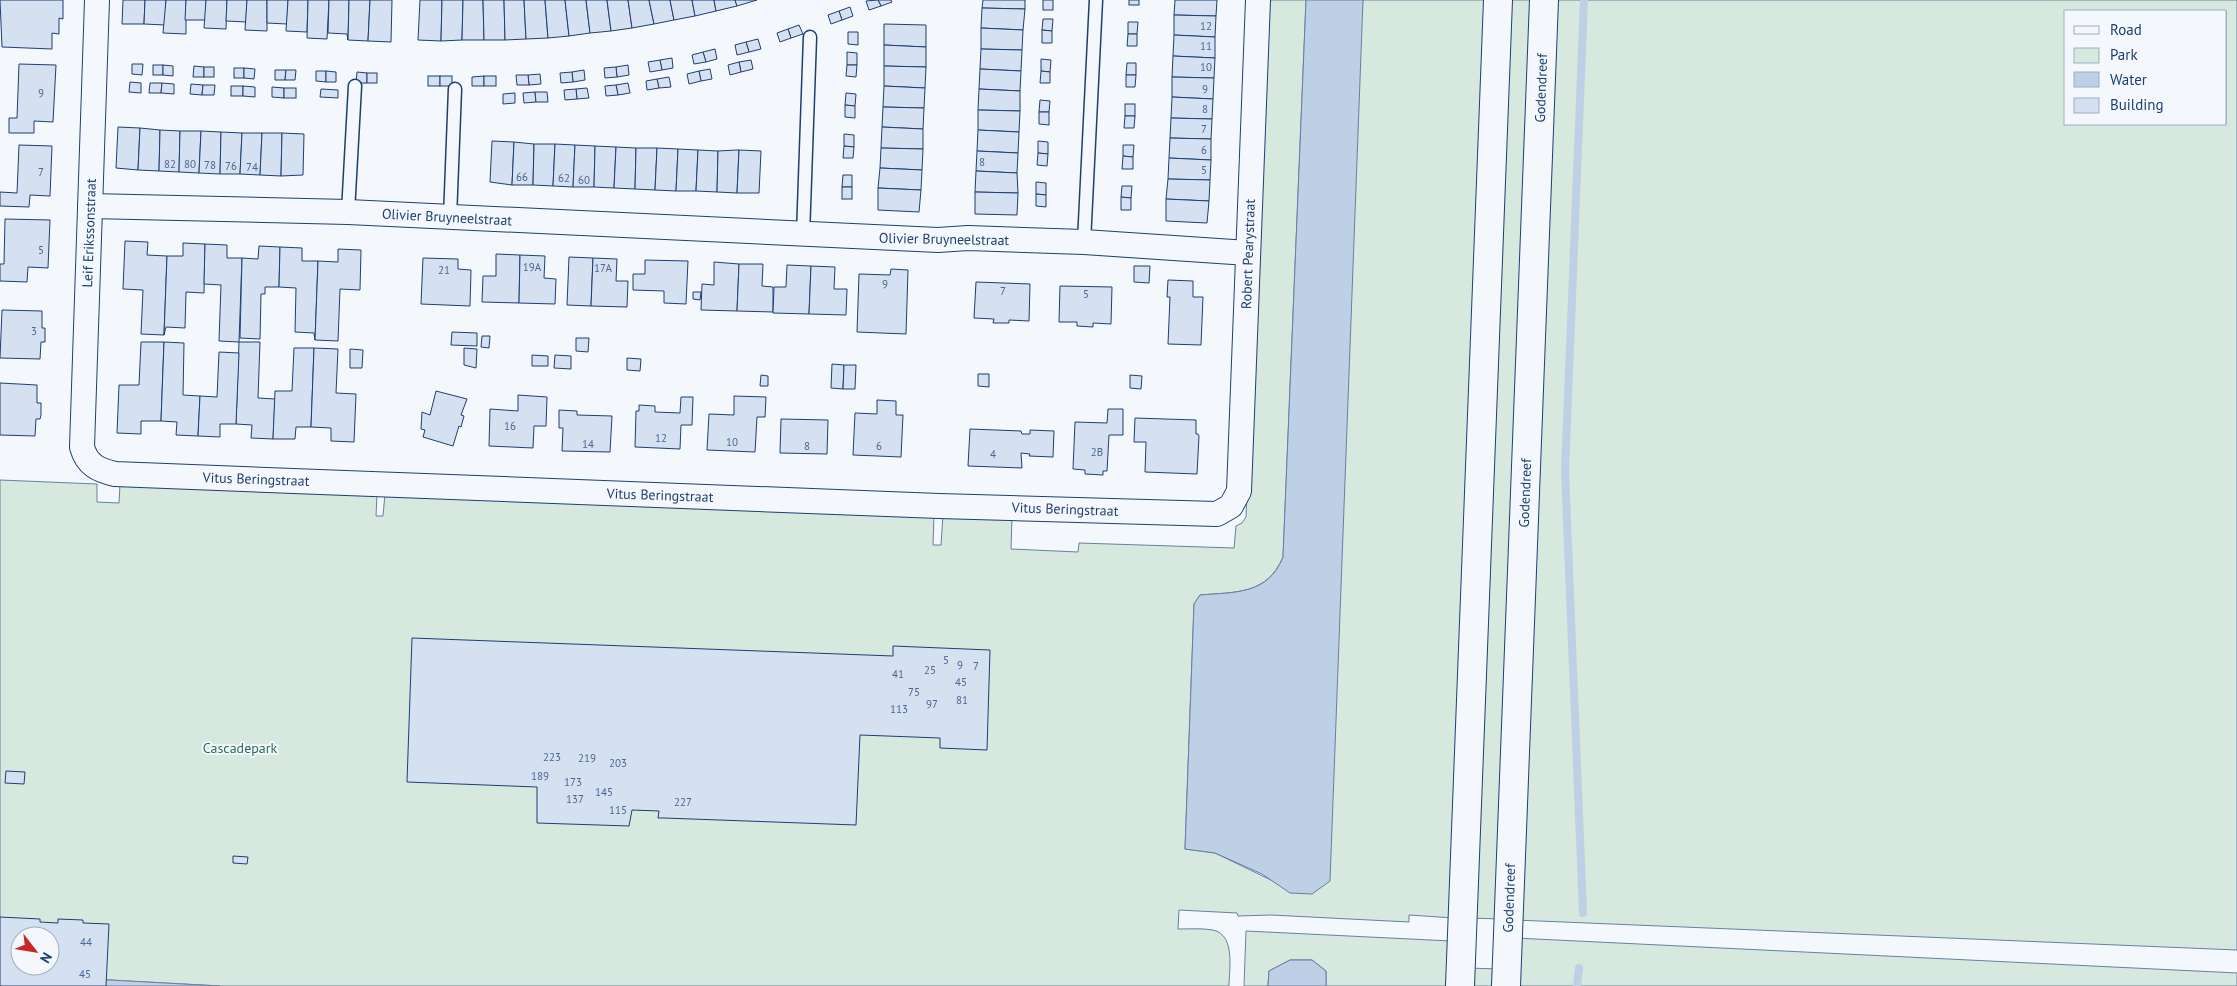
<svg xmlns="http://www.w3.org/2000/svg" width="2237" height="986" viewBox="0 0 2237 986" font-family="'PT Sans',sans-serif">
  <rect width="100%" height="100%" fill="#f4f7fb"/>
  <!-- green -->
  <g fill="#d7e8df" stroke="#687fa3" fill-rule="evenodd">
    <path d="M1265,0H1306L1283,557C1267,595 1235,592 1200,595L1194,604L1185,849L1215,853L1273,881L1363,0H1489L1454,918L1409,915V922L1271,915L1238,916L1237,913L1179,910L1178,929C1189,929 1202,928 1213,930C1236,935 1229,970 1229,986H220L0,974V480L97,484V502L119,503L120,484L377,494L376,516H383L385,494L934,515L933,545H941L943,515L1012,517L1011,549L1078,552L1079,543L1234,548L1236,526L1242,523L1246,517ZM20,936H50V966H20Z"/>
    <path d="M1503,0H1535L1501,919L1469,918Z"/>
    <path d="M1551,0H2237V950L1515,920ZM2066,11H2226V124H2066Z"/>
    <path d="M1246,931L1451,941L1449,986H1326V971L1312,960H1290L1269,971L1268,986H1244Z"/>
    <path d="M1515,938L2237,973V986H1514Z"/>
    <path d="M1467,968L1499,969L1498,986H1467Z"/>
  </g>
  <!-- water -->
  <g fill="#bed0e5" stroke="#687fa3">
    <path d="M1306,0H1363L1330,881L1312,894L1290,893L1262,874L1215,853L1185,849L1194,604L1200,595C1235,592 1268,595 1283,557Z"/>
    <path d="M1290,960H1312L1326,971V986H1268L1269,971Z"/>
    <path d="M0,974L220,986H0Z"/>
  </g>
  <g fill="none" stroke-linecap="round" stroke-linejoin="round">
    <!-- stream -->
    <g stroke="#bed0e5" stroke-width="8">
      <path d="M1583,913L1565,471L1584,0"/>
      <path d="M1577,986L1579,968"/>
    </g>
  </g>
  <!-- building -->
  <g fill="#d5e0f0" stroke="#1d3f73" fill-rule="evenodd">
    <path d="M0,0H63V19L59,18V34L52,33V49L2,47Z"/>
    <path d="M123,0H145L144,24H122Z"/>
    <path d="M145,0H166L165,25L144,24Z"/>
    <path d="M166,0H186V34L163,33Z"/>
    <path d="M186,0H206V20H185Z"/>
    <path d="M206,0H227L226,29L204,28Z"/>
    <path d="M227,0H247L246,22L226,21Z"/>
    <path d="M247,0H267V31L245,30Z"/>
    <path d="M267,0H288L287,24L267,23Z"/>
    <path d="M288,0H308L307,32L286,31Z"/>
    <path d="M308,0H329L327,39L307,38Z"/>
    <path d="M329,0H349L348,40L347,34L328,33Z"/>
    <path d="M349,0H370L368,41L348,40Z"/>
    <path d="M370,0H392L391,42L368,41Z"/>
    <path d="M420,0H442L441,41L418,40Z"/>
    <path d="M442,0H463L462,40L441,41Z"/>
    <path d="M463,0H483L484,40H462Z"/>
    <path d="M483,0H504L505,40H484Z"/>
    <path d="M504,0H524L526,39L505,40Z"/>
    <path d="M524,0H545L548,38L526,39Z"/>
    <path d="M545,0H565L569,36L548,38Z"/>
    <path d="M565,0H586L590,33L569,36Z"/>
    <path d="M586,0H607L611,31L590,33Z"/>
    <path d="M607,0H628L632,28L611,31Z"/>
    <path d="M628,0H649L654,24L632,28Z"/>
    <path d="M649,0H670L674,20L654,24Z"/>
    <path d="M670,0H692L695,16L674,20Z"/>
    <path d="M692,0H714L716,11L695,16Z"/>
    <path d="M714,0H735L737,6L716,11Z"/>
    <path d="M735,0H757L737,6Z"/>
    <path d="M878,0H891L892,2L881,6Z"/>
    <path d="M878,0L881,6L869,10L866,1Z"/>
    <path d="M983,0H1025V9L982,8Z"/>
    <rect x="1043" y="0" width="10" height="10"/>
    <rect x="1129" y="0" width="10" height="5"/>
    <path d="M1175,0H1217L1216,16L1174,15Z"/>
    <path d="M850,7L853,16L842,20L839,11Z"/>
    <path d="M982,8L1025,9L1023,30L981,28Z"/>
    <path d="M839,11L842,20L831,24L828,15Z"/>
    <path d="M1174,15L1216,16L1215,37L1174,35Z"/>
    <path d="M1043,19H1053L1052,31L1042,30Z"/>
    <path d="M1128,22H1138L1137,34H1128Z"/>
    <path d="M884,24L926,25V47L884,45Z"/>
    <path d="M799,25L803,34L791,38L788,29Z"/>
    <path d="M981,28L1023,30L1022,50L981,49Z"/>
    <path d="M788,29L791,38L780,42L777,33Z"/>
    <path d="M1042,30L1052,31V43H1042Z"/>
    <path d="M848,32H858V45L848,44Z"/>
    <path d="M1128,34H1137V46H1127Z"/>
    <path d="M1174,35L1215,37V58L1173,56Z"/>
    <path d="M758,39L761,49L749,52L746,42Z"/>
    <path d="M746,42L749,52L737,55L735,45Z"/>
    <path d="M884,45L926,47V67L884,66Z"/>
    <path d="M715,49L717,59L706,62L703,52Z"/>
    <path d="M981,49L1022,50L1021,71L980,69Z"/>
    <path d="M703,52L706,62L694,64L692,55Z"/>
    <path d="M847,52L857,53V65H847Z"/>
    <path d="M1173,56L1215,58L1214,78L1172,77Z"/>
    <path d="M672,58L673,68L662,70L660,60Z"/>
    <path d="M1041,59L1051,60L1050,72L1041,71Z"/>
    <path d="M660,60L662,70L650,72L648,62Z"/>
    <path d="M751,60L753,69L741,72L739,62Z"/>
    <path d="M739,62L741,72L730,75L728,65Z"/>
    <path d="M1127,63H1136V75H1126Z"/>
    <path d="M19,64L56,65L53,122L34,121V133H9V118H17Z"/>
    <path d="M132,64H143L142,75L132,74Z"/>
    <rect x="153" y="65" width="10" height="10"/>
    <path d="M163,65L173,66V76L163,75Z"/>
    <path d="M628,65L629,75L617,77L616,67Z"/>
    <path d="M847,65H857L856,77L846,76Z"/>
    <path d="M194,66L204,67V77H193Z"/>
    <path d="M884,66L926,67L925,88L884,86Z"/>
    <rect x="204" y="67" width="10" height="10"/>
    <path d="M616,67L617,77L605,78L604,68Z"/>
    <rect x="234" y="68" width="10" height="10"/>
    <path d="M244,68L255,69L254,79L244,78Z"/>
    <path d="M710,69L712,79L701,81L699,71Z"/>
    <path d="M980,69L1021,71L1020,91L979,89Z"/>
    <path d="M275,70H286L285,80H275Z"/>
    <path d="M286,70H296L295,80H285Z"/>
    <path d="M584,70L585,80L573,82L572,72Z"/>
    <path d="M316,71H326V82L316,81Z"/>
    <path d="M326,71L336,72V82H326Z"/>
    <path d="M699,71L701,81L689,84L687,74Z"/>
    <path d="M1041,71L1050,72V83H1040Z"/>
    <path d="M357,72L367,73V83H356Z"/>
    <path d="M572,72L573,82L561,83L560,73Z"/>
    <rect x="367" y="73" width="10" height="10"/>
    <path d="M540,74L541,84L529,85L528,75Z"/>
    <path d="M516,75H528L529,85H517Z"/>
    <path d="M1126,75H1136L1135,87H1126Z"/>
    <rect x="428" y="76" width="12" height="10"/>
    <rect x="440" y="76" width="12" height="10"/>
    <path d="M484,76V86H472V77Z"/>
    <rect x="484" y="76" width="12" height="10"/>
    <path d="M669,77L671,87L659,88L657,79Z"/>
    <path d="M1172,77L1214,78L1213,99L1172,97Z"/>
    <path d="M657,79L659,88L647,90L646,81Z"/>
    <path d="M130,82L141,83V93L129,92Z"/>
    <path d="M150,83H162L161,93H149Z"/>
    <path d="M162,83L174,84V94L161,93Z"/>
    <path d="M628,83L630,93L618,95L616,85Z"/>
    <path d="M191,84L203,85L202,95L190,94Z"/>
    <path d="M203,85H215L214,95H202Z"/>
    <path d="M616,85L618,95L606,96L605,86Z"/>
    <rect x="231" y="86" width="12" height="10"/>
    <path d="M243,86L255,87V97L243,96Z"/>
    <path d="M884,86L925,88L924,108L883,107Z"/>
    <path d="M272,87L284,88V98L272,97Z"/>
    <rect x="284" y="88" width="12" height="10"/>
    <path d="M587,88L589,98L577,99L576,89Z"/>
    <path d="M321,89L338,90V98L320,97Z"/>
    <path d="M576,89L577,99L565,100L564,90Z"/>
    <path d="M979,89L1020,91V111L978,110Z"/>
    <path d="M535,92L536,102L524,103L523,93Z"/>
    <path d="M535,92H547L548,102H536Z"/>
    <path d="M515,93V103L503,104V94Z"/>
    <path d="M846,93L856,94L855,106L845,105Z"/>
    <path d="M1172,97L1213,99L1212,119L1171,118Z"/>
    <path d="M1040,100L1050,101L1049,112H1039Z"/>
    <rect x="1125" y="104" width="10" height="12"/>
    <path d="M845,105L855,106V118L845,117Z"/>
    <path d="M883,107L924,108L923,129L882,127Z"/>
    <path d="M978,110L1020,111L1019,132L978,130Z"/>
    <path d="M1039,112H1049V125L1039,124Z"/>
    <path d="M1125,116H1135L1134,128H1124Z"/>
    <path d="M1171,118L1212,119L1211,139L1170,138Z"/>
    <path d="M118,127L140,128L138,170L116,168Z"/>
    <path d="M882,127L923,129V149L881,148Z"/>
    <path d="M140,128L160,130L159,171L138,170Z"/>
    <path d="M160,130L180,131L179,172L159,171Z"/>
    <path d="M978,130L1019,132L1018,153L977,151Z"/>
    <path d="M180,131H201L199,173L179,172Z"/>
    <path d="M201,131L221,132L220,174L199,173Z"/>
    <path d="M221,132L242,133L240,174H220Z"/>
    <path d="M242,133H262L260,175L240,174Z"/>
    <path d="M262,133H282L281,176L260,175Z"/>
    <path d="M282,133L304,134L303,175L281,176Z"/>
    <path d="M844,134L854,135V147L844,146Z"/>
    <path d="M1170,138L1211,139V160L1169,158Z"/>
    <path d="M492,141L514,142L512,185L490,182Z"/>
    <path d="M1038,141L1048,142V154L1038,153Z"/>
    <path d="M514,142L534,144L533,185H512Z"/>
    <path d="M534,144H555L553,186L533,185Z"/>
    <path d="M555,144L575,145L573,187L553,186Z"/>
    <path d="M19,145L52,146L50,196L30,195L29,207L0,206V192L17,193Z"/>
    <path d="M575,145L595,146L594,187H573Z"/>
    <path d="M1123,145H1134L1133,157L1123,156Z"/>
    <path d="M595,146L616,147L614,188L594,187Z"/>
    <path d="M844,146L854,147L853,158H843Z"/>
    <path d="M616,147L636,148L635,189L614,188Z"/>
    <path d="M636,148H657L655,190L635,189Z"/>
    <path d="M657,148L678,149L676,191L655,190Z"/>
    <path d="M881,148L923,149L922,170L880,168Z"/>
    <path d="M678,149L698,150L696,191H676Z"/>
    <path d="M698,150L718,151L717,192L696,191Z"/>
    <path d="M737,150H739L737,193L717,192L718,151Z"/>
    <path d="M739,150L761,151L759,193H737Z"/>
    <path d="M977,151L1018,153L1017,173L976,171Z"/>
    <path d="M1038,153L1048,154L1047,166L1037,165Z"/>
    <path d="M1123,156L1133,157V169H1122Z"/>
    <path d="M1169,158L1211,160L1210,180L1168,179Z"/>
    <path d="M880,168L922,170L921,190L878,188Z"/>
    <path d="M976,171L1017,173L1018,193L975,192Z"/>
    <path d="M843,175H852V187H842Z"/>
    <path d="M1168,179L1210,180L1209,201L1166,199Z"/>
    <path d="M1036,182L1046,183V195L1036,194Z"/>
    <path d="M1122,186H1132L1131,198L1121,197Z"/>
    <rect x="842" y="187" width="10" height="12"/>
    <path d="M878,188L921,190L919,212L878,210Z"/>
    <path d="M975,192L1018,193L1017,215L975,214Z"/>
    <path d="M1036,194L1046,195V207L1036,206Z"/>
    <path d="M1121,197L1131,198V210H1121Z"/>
    <path d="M1166,199L1209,201L1207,223L1166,221Z"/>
    <path d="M5,219L50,220L48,268L28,267L27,282L0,281V264H4Z"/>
    <path d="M125,241L148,242L147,255L167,256L164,335L141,334L143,290L123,289Z"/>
    <path d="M183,243L205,244L204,293L186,292L185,328L166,327L164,335L167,256H183Z"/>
    <path d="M205,244L227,245V258H242L239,342L219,341L221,285L204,284Z"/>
    <path d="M259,246L280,247L279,287H265V294H261L260,339L240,338L242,258L258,259Z"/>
    <path d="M280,247L302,248V261H318L315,340L314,333L295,332L296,288L279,287Z"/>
    <path d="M338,249L361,250L360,290L340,289L338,341L315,340L318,261L338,262Z"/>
    <path d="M496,254L520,255L519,303L482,302L483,276H496Z"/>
    <path d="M520,255L545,256L544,278L556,279L555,304L519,303Z"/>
    <path d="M569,257L593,258L591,306L567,305Z"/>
    <path d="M423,258L458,259V269L471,270L470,306L421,304Z"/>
    <path d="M593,258L617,259L616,281H628L627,307L591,306Z"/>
    <path d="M645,260L688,261L686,304L664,303V291L633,290V274H645Z"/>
    <path d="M714,262L739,264L737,311L701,310L702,284L714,285Z"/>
    <path d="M739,264H763L762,286L773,287V312L737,311Z"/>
    <path d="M787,265L811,266L809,314L773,313L774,287H786Z"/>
    <path d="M811,266L835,267L834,289H847L846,315L809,314Z"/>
    <path d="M1134,266H1150L1149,283L1134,282Z"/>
    <path d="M891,269L908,270L906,334L857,332L859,274L890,275Z"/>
    <path d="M1168,280L1193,281V297H1203L1201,345L1168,344L1170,297H1167Z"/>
    <path d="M976,282L1030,284L1029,321L1009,320V323H993L994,319L974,318Z"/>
    <path d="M1060,286L1112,287L1111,324L1093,323V327L1077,326V322H1059Z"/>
    <path d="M693,292H701L700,300L693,299Z"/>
    <path d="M2,310L42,311V328H45V342H41L40,359L0,358Z"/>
    <path d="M452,332L477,333V346L451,345Z"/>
    <path d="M482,336H490L489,348L481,347Z"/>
    <path d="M576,338H589L588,352L576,351Z"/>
    <path d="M141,342H164L161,421H141V434L117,433L119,385H139Z"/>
    <path d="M164,342L184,343L183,395L200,396L198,436L176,435L177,422L161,421Z"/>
    <path d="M239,342H260L258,398L275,399L273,439L251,438L252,425L236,424Z"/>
    <path d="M294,348H314L311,427H296L295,439H273L275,391H292Z"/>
    <path d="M314,348L338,349L336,393L356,394L354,442L331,441V428L311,427Z"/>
    <path d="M464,348L477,349L476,368L464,365Z"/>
    <path d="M350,349L363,350L362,368H350Z"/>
    <path d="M219,352L239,353L236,424H220V437L198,436L200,396L217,397Z"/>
    <path d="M532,355L548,356V366H532Z"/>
    <path d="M555,355L571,356V369L554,368Z"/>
    <path d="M627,358L641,359L640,371L627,370Z"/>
    <path d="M832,364L844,365L843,389L831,388Z"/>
    <path d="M844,365H856L855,389H843Z"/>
    <path d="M978,374H989V387L978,386Z"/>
    <path d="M761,375L768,376V386H760Z"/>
    <path d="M1130,375L1142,376L1141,389L1130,388Z"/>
    <path d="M0,383L37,385V403H41V415L40,419H36L35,436L0,435Z"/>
    <path d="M436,391L467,399L461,415L464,416L461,427L459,426L453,446L423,437L425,430L421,429L422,412L430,415Z"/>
    <path d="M518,395L547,397L546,426H534L533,448L489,446L490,409L518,411Z"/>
    <path d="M734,396L766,397L765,417H757L755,452L707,450L709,414L734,415Z"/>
    <path d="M681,397H693L692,425H681L680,449L635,447L636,411H639V405L655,406V412L680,413Z"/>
    <path d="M877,400L896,401V415H903L901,457L853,455L855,413L877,414Z"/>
    <path d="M1108,409H1123V435H1109L1107,471H1103V475L1085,474V470L1073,469L1075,422L1107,423Z"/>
    <path d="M559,410L577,411V415L612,416L610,452L562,451L563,428H559Z"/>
    <path d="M1135,418L1196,420V434H1198L1199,436L1197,474L1145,472L1146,442H1134Z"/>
    <path d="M781,419L828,420L827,454L780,453Z"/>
    <path d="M970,429L1021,431L1022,434H1030V430L1054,431L1053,457L1029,456L1030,454L1021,453L1022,468L968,466Z"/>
    <path d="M412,638L893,656V646L990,650L987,750L940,748V738L860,735L856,825L664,818H658L659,811L632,810L629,826L537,823V787L407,782Z"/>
    <path d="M6,771L25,772L24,784L5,783Z"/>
    <path d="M233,856L248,857L247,864L233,863Z"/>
    <path d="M0,917L40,919V922L58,923V919L83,920V923L109,924L106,986H0ZM20,936H50V966H20Z"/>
  </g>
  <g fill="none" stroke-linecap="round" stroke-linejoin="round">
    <!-- lane casing -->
    <g stroke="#1d3f73" stroke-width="15">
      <g id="lane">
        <path d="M348,212L355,86"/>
        <path d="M450,218L455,89"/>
        <path d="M803,235L810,37"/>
        <path d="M1084,242L1096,0"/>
      </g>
    </g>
    <!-- street casing -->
    <g stroke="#1d3f73" stroke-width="26">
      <g id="street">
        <path d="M97,0L82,447C87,465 98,470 115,474L939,506L1217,514L1231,506L1239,491L1258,0"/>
        <path d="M90,206L348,212L938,240L968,238L1084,242L1248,253"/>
      </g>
    </g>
    <!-- secondary casing -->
    <g stroke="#1d3f73" stroke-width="30">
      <g id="secondary">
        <path d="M1460,986L1498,0"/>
        <path d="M1506,986L1544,0"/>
      </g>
    </g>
    <!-- lane -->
    <use href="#lane" stroke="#f4f7fb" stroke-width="12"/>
    <!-- street -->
    <use href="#street" stroke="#f4f7fb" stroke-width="24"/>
    <!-- secondary -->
    <use href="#secondary" stroke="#f4f7fb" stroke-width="28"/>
  </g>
  <g text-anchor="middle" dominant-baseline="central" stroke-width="4" stroke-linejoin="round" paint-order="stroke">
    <!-- number labels -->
    <g font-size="11" fill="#4b6792">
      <text x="1206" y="26">12</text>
      <text x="1206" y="46">11</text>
      <text x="1206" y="67">10</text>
      <text x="1205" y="89">9</text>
      <text x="41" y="93">9</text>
      <text x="1205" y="109">8</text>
      <text x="1204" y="129">7</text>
      <text x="1204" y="150">6</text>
      <text x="982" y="162">8</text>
      <text x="170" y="164">82</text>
      <text x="190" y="164">80</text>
      <text x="210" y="165">78</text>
      <text x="231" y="166">76</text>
      <text x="252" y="167">74</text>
      <text x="1204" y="170">5</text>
      <text x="41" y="172">7</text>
      <text x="522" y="177">66</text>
      <text x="564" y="178">62</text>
      <text x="584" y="180">60</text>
      <text x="41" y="250">5</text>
      <text x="532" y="267">19A</text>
      <text x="603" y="268">17A</text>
      <text x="444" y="270">21</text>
      <text x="885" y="284">9</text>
      <text x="1003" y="291">7</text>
      <text x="1086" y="294">5</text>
      <text x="34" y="331">3</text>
      <text x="510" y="426">16</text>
      <text x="661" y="438">12</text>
      <text x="732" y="442">10</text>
      <text x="588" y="444">14</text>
      <text x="807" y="446">8</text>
      <text x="879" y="446">6</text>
      <text x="1097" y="452">2B</text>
      <text x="993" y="454">4</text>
      <text x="946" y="660">5</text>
      <text x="960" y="665">9</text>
      <text x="976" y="666">7</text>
      <text x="930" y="670">25</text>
      <text x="898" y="674">41</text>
      <text x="961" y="682">45</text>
      <text x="914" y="692">75</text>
      <text x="962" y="700">81</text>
      <text x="932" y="704">97</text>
      <text x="899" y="709">113</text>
      <text x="552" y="757">223</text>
      <text x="587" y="758">219</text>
      <text x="618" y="763">203</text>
      <text x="540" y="776">189</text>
      <text x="573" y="782">173</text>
      <text x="604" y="792">145</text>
      <text x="575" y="799">137</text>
      <text x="683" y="802">227</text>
      <text x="618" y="810">115</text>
      <text x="86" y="942">44</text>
      <text x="85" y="974">45</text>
    </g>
    <!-- street labels -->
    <g font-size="14" fill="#1d3f73" stroke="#f4f7fb">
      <text transform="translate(1541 88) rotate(-88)">Godendreef</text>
      <text transform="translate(447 217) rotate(3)">Olivier Bruyneelstraat</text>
      <text transform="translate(89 233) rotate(-88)">Leif Erikssonstraat</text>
      <text transform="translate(944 239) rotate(1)">Olivier Bruyneelstraat</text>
      <text transform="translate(1248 254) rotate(-88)">Robert Pearystraat</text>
      <text transform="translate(256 479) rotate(2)">Vitus Beringstraat</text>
      <text transform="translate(1525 493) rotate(-88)">Godendreef</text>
      <text transform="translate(660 495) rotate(2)">Vitus Beringstraat</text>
      <text transform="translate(1065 509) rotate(2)">Vitus Beringstraat</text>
      <text transform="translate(1509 898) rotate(-88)">Godendreef</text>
    </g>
    <!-- park labels -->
    <g font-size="14" fill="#2c6c60" stroke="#f4f7fb">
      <text x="240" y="748">Cascadepark</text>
    </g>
  </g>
  <!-- legend -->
  <rect x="2064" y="10" width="162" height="115" fill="#f4f7fb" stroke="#9eadc5"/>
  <rect x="2074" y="26" width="25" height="8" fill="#f4f7fb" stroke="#9eadc5"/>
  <text x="2110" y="35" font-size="15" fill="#1d3f73">Road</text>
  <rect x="2074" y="48" width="25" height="15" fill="#d7e8df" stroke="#9eadc5"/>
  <text x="2110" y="60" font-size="15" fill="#1d3f73">Park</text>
  <rect x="2074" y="72" width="25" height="15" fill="#bed0e5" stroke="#9eadc5"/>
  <text x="2110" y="85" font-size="15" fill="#1d3f73">Water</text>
  <rect x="2074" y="98" width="25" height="15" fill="#d5e0f0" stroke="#9eadc5"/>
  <text x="2110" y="110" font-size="15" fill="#1d3f73">Building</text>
  <!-- north arrow -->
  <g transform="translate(35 951) rotate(121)"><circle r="24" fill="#f4f7fb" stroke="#9eadc5"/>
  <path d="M0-4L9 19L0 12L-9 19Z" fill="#c62828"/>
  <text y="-8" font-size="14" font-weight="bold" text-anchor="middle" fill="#1d3f73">N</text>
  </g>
</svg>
